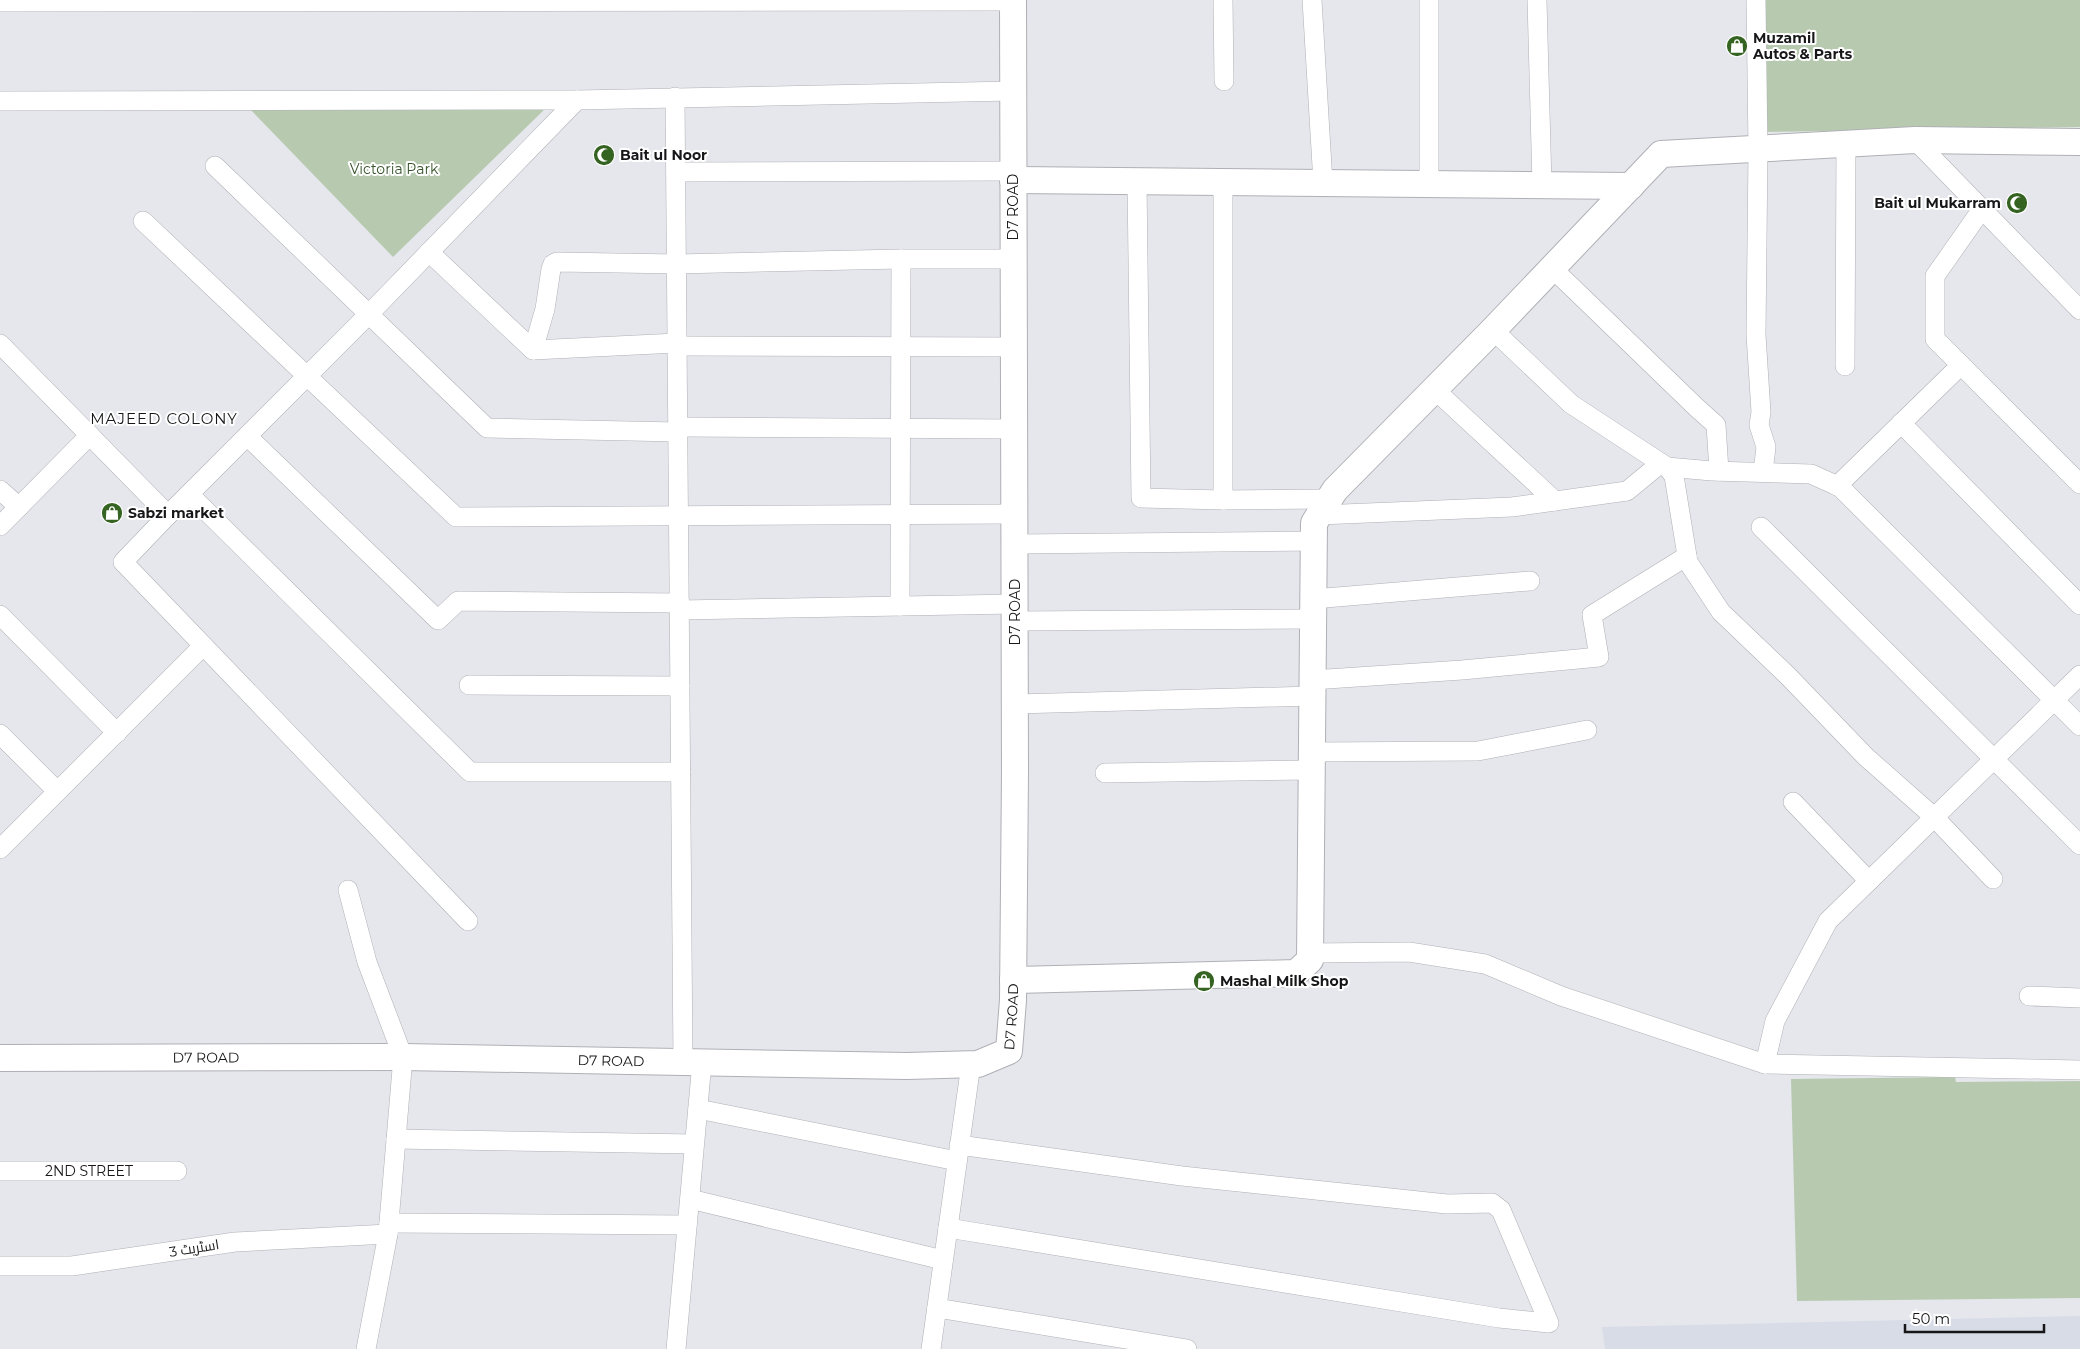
<svg xmlns="http://www.w3.org/2000/svg" width="2080" height="1349" viewBox="0 0 2080 1349" font-family="Montserrat,Cairo,sans-serif">
  <rect width="100%" height="100%" fill="#e5e7ec"/>
  <!-- built -->
  <path fill="#d7dce7" d="M2080,1316V1349H1605L1602,1327Z"/>
  <!-- green -->
  <g fill="#b7cab0">
    <path d="M1758,0H2080V127L1761,132Z"/>
    <path d="M248,107H547L393,257Z"/>
    <path d="M1955,1077L1956,1082L2080,1081V1298L1797,1301L1791,1079Z"/>
  </g>
  <g fill="none" stroke-linecap="round" stroke-linejoin="round">
    <!-- street casing -->
    <g stroke="#afb0b5" stroke-width="20">
      <g id="street">
        <path d="M1223,0L1224,81"/>
        <path d="M1312,0L1323,183"/>
        <path d="M1429,0V184"/>
        <path d="M1537,0L1542,185"/>
        <path d="M1756,0L1758,149L1756,335L1761,412L1759,425L1766,447L1763,472"/>
        <path d="M0,2L1013,1"/>
        <path d="M675,97L683,1062"/>
        <path d="M0,101L577,100L1012,91"/>
        <path d="M1915,140L2080,310"/>
        <path d="M215,166L487,428L678,432"/>
        <path d="M676,172L1013,171"/>
        <path d="M1137,181L1141,498L1223,500"/>
        <path d="M1223,182V500L1329,499"/>
        <path d="M1982,209L1935,276V339L2080,484"/>
        <path d="M143,221L456,517L1015,514"/>
        <path d="M429,252L533,350L677,343"/>
        <path d="M1552,268L1697,408L1716,425L1719,471"/>
        <path d="M1493,330L1571,404L1667,467L1674,476L1688,562L1721,612L1788,676L1866,757L1934,817L1993,879"/>
        <path d="M0,344L168,515"/>
        <path d="M677,346L1014,347"/>
        <path d="M533,350L545,309L551,269L553,264L557,262L677,264L901,259H1013"/>
        <path d="M1845,366L1846,144"/>
        <path d="M1434,389L1555,501"/>
        <path d="M1901,423L2080,605"/>
        <path d="M678,427L1014,429"/>
        <path d="M247,436L438,620L458,601L680,603"/>
        <path d="M1667,467L1712,471L1811,474L1840,487L2080,726"/>
        <path d="M1837,486L1961,365"/>
        <path d="M0,490L19,507"/>
        <path d="M189,494L470,772H681"/>
        <path d="M1319,515L1512,507L1627,491L1661,463"/>
        <path d="M0,526L90,435"/>
        <path d="M1761,527L2080,845"/>
        <path d="M1015,544L1314,541"/>
        <path d="M1313,599L1530,581"/>
        <path d="M900,606L901,259"/>
        <path d="M680,610L1015,604"/>
        <path d="M0,615L117,733"/>
        <path d="M1015,621L1313,619"/>
        <path d="M1312,680L1462,670L1599,657L1592,615L1687,556"/>
        <path d="M469,685L680,686"/>
        <path d="M1015,704L1312,696"/>
        <path d="M0,734L57,791"/>
        <path d="M1312,752L1478,751L1587,730"/>
        <path d="M1105,773L1312,770"/>
        <path d="M1793,802L1869,881"/>
        <path d="M0,849L203,646"/>
        <path d="M348,890L367,962L403,1057L388,1234L366,1349"/>
        <path d="M468,921L123,562L168,515L369,314L577,100"/>
        <path d="M1310,953L1409,952L1485,964L1561,996L1765,1064L2080,1070"/>
        <path d="M2029,996L2080,998"/>
        <path d="M1765,1064L1775,1021L1828,921L2080,675"/>
        <path d="M698,1109L957,1161"/>
        <path d="M396,1139L694,1144"/>
        <path id="s1" d="M0,1171H177"/>
        <path d="M690,1199L943,1260"/>
        <path d="M389,1223L687,1225"/>
        <path d="M948,1228L1499,1318L1549,1323L1501,1210L1492,1203L1447,1204L1182,1176L959,1145"/>
        <path d="M0,1266H72L235,1242L388,1234"/>
        <path d="M937,1308L1187,1349"/>
        <path d="M676,1349L702,1062"/>
        <path d="M931,1349L971,1064"/>
      </g>
    </g>
    <!-- secondary casing -->
    <g stroke="#afb0b5" stroke-width="28">
      <g id="secondary">
        <path d="M1013,180L1631,186"/>
        <path d="M1013,980L1296,973L1310,960L1314,523L1335,490L1493,330L1661,154L1915,140L2080,142"/>
        <path id="s2" d="M0,1058L403,1057L907,1066L978,1064L1009,1051L1013,1000L1015,772L1013,0"/>
      </g>
    </g>
    <!-- street -->
    <use href="#street" stroke="#fff" stroke-width="19"/>
    <!-- secondary -->
    <use href="#secondary" stroke="#fff" stroke-width="26"/>
  </g>
  <!-- icons -->
  <defs>
    <g id="shop-disc" transform="scale(1.125)"><circle r="9.5" fill="#356321" stroke="#fff"/><path d="M-5-2.5h2.3a2.7 3.5 0 0 1 5.4 0H5L5.5 6h-11ZM-1.5-2.5h3a1.5 2.3 0 0 0-3 0Z" fill="#fff"/></g>
    <g id="mosque-disc" transform="scale(1.125)"><circle r="9.5" fill="#356321" stroke="#fff"/><path d="M3.5-4.9A6 6 0 1 0 3.5 4.9A5 5 0 1 1 3.5-4.9Z" fill="#fff"/></g>
  </defs>
  <g fill-rule="evenodd">
    <use href="#shop-disc" x="1737" y="46"/>
    <use href="#mosque-disc" x="604" y="155"/>
    <use href="#mosque-disc" x="2017" y="203"/>
    <use href="#shop-disc" x="112" y="513"/>
    <use href="#shop-disc" x="1204" y="981"/>
  </g>
  <g text-anchor="middle" dominant-baseline="central" stroke-width="4" stroke-linejoin="round" paint-order="stroke">
    <!-- poi labels -->
    <g font-size="14" font-weight="bold" fill="#171719" stroke="#fff" text-anchor="start">
      <text x="1753" y="38">Muzamil<tspan x="1753" dy="16">Autos &amp; Parts</tspan></text>
      <text x="620" y="155">Bait ul Noor</text>
      <text x="2001" y="203" text-anchor="end">Bait ul Mukarram</text>
      <text x="128" y="513">Sabzi market</text>
      <text x="1220" y="981">Mashal Milk Shop</text>
    </g>
    <!-- park labels -->
    <g font-size="14" fill="#36532a" stroke="#fff">
      <text x="394" y="169">Victoria Park</text>
    </g>
    <!-- street labels -->
    <g font-size="14" fill="#171719" stroke="#fff">
      <text transform="translate(1013 207) rotate(-90)">D7 ROAD</text>
      <text transform="translate(1015 612) rotate(-90)">D7 ROAD</text>
      <text stroke="none"><textPath href="#s2" startOffset="1046">D7 ROAD</textPath></text>
      <text stroke="none"><textPath href="#s2" startOffset="206">D7 ROAD</textPath></text>
      <text stroke="none"><textPath href="#s2" startOffset="611">D7 ROAD</textPath></text>
      <text stroke="none"><textPath href="#s1" startOffset="89">2ND STREET</textPath></text>
      <text transform="translate(194 1248) rotate(-9)">اسٹریٹ 3</text>
    </g>
    <!-- neighbourhood labels -->
    <g font-size="15" letter-spacing="1" fill="#171719" stroke="#fff">
      <text x="164" y="418">MAJEED COLONY</text>
    </g>
  </g>
  <!-- scale -->
  <path d="M1905 1324v8h139v-8" fill="none" stroke="#171719" stroke-width="2.5"/>
  <text x="1912" y="1324" font-size="15" fill="#171719" stroke="#ffffff" stroke-width="4" paint-order="stroke">50 m</text>
</svg>
